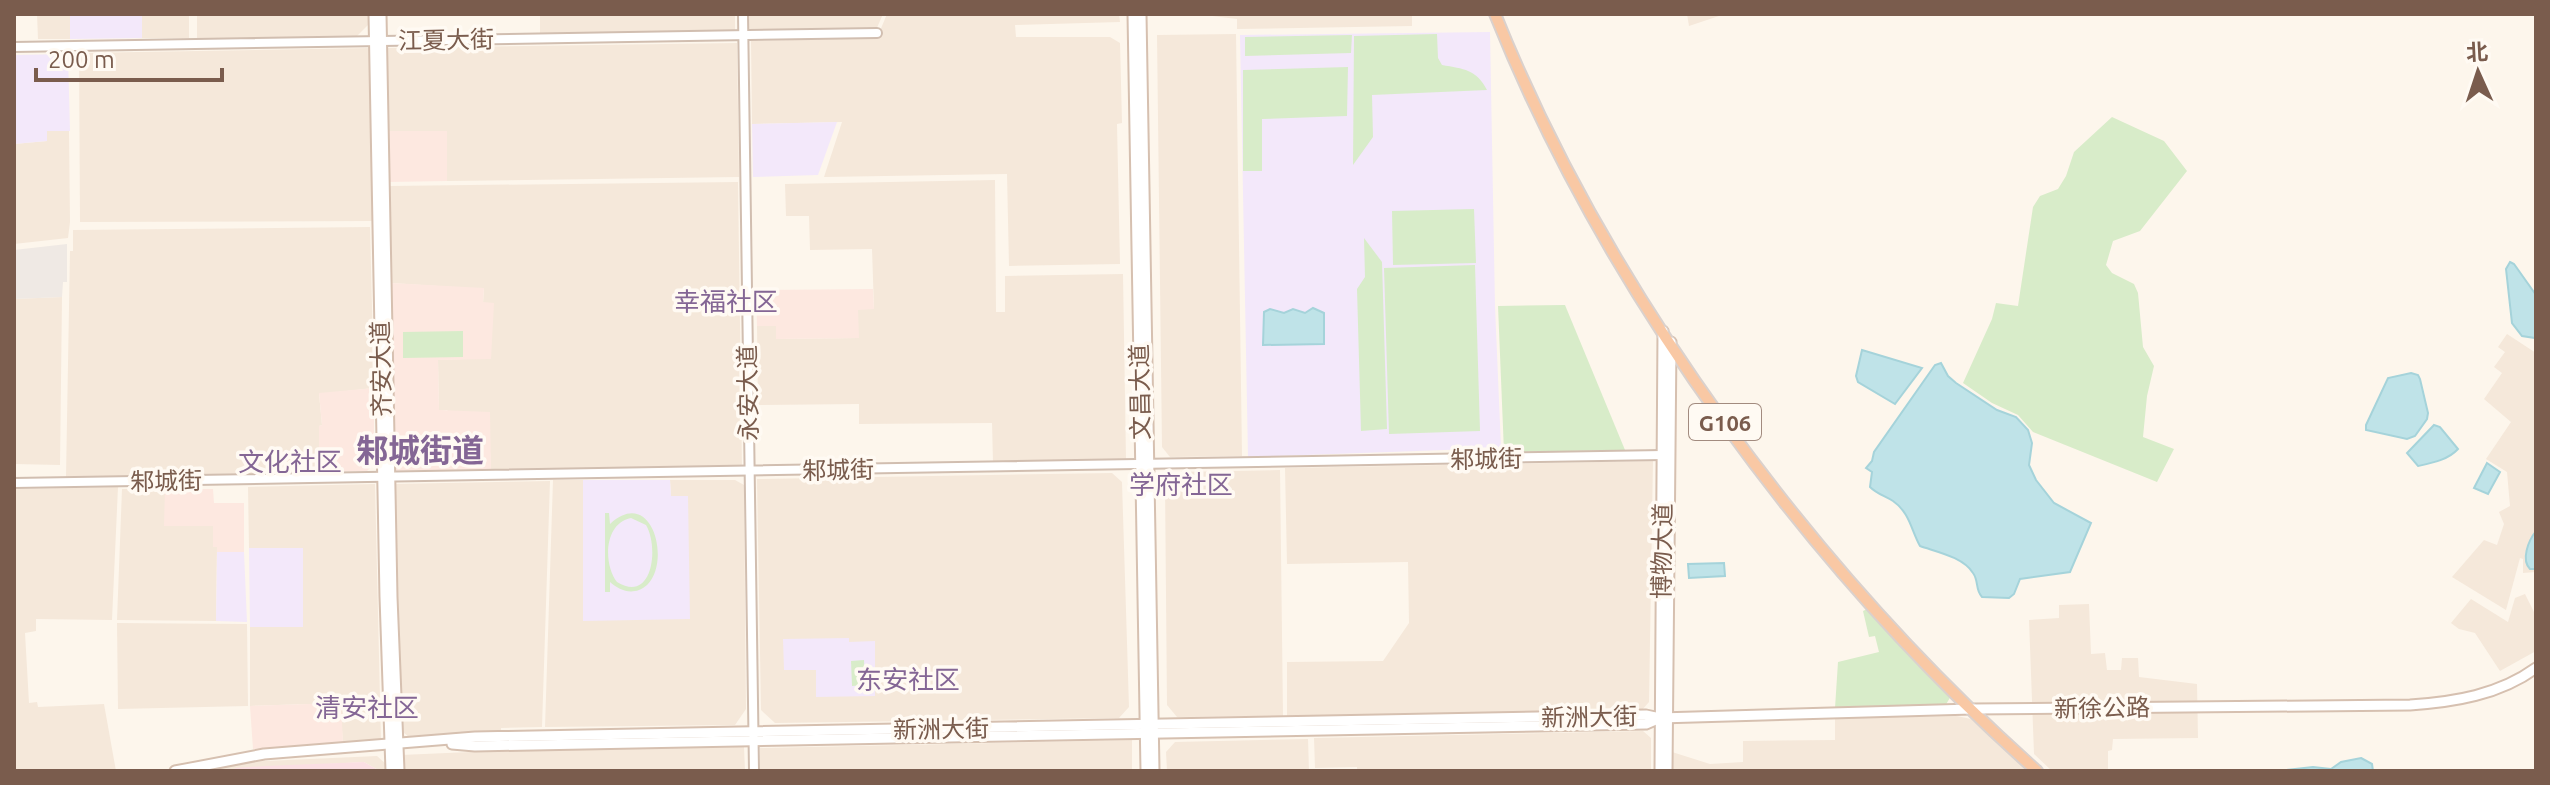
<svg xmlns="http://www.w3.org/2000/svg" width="2550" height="785" viewBox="0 0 2550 785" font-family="Ubuntu,'Noto Sans SC',sans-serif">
  <rect width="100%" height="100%" fill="#fdf6ec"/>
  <!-- residential -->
  <g fill="#f5e8da">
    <path d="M37,14H70V39H38Z"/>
    <rect x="142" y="14" width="47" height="24"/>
    <path d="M197,14H370L371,22L357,36L197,39Z"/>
    <path d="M540,14H735V31L540,33Z"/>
    <path d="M746,14H883L876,30L747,32Z"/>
    <path d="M887,14H1119L1120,22L1015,25L1016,37H1110L1120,43L1122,123L1117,124L1120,264L1009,266L1007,174L824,177L842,122L752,124L751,41L877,38Z"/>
    <path d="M1196,14H1412V26L1237,29V19Z"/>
    <path d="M1687,14H1725L1689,26Z"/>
    <path d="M1236,34L1242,456L1170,457L1162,447L1157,35Z"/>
    <path d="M737,43L739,177L447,181V131H388L387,48Z"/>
    <path d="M370,48L372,221L80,222L79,53Z"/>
    <path d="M47,131H69L70,222L68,238L14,244V144L47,141Z"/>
    <path d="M995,180L996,312H1005V276L1123,274L1126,460L993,462L992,423L859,424V404L758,405L757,326H776L777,339L858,338V309H874L872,249L810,250L809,216H786L785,184Z"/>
    <path d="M738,182L742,468L491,469L490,449L447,410L439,411L438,360L491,358L483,303L484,289L391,283L390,186Z"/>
    <path d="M370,227L374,388L319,394L322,425L319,426V472L66,477L70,251H73V230Z"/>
    <path d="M62,297L60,465L14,464V299Z"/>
    <path d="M2507,334L2536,353V572L2523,573V559L2520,558L2506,610L2452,577L2484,540L2497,545L2504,524L2499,512L2510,506L2507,472L2486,459L2511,422L2484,399L2502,373L2494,367L2505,352L2498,347Z"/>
    <path d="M1653,461L1649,702L1642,710L1287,716V662L1383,661L1409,623L1408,562L1287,564L1285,468Z"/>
    <path d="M1280,470L1283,716L1177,717L1167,705L1165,483L1176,472Z"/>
    <path d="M1112,473L1122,482L1129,707L1119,718L775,723L761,710L757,479Z"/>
    <path d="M553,480H583V620L688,497L671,496L670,480H735L744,485L746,709L735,725L545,727Z"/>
    <path d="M550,481L542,727L501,728V733L408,736L400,730L394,484Z"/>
    <path d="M375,484L381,742L343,743L340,703L250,706V627H303L302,548H249L248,487Z"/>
    <path d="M118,487L112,620L36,619V631L25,633L29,703L37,702L38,707L104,704L116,771H14V489Z"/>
    <path d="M122,489H165V526H213V546L217,547L216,621L117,620Z"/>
    <path d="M2525,594L2536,616V651L2500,671L2475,633L2459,629L2451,623L2471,599L2508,622L2515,598Z"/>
    <path d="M2089,604L2091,654L2105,653L2107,670H2121L2122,658H2138L2139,677L2197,684L2198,738L2113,739L2112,750L2108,751V771H2052L2034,754L2029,620L2059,618V605Z"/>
    <path d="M117,623L247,624L248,706L118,709Z"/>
    <path d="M1957,716L1971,719L2030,771H1672V752L1710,764L1743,762V741L1835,740V718Z"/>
    <path d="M1643,731L1651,738V771H1357V767L1315,768L1314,738Z"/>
    <path d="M1308,739L1309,771H1167L1166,752L1175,742Z"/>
    <path d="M1132,740V771H760V748Z"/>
    <path d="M744,747L745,771H402L401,755L537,749Z"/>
    <path d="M377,756L387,765L388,771H380L364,762L196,771L240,762Z"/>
  </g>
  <!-- commercial -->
  <g fill="#fde8e0">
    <path d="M388,131H447V181L389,182Z"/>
    <path d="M391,283L484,288L483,302L494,303L491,359L438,360L439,410L490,412L491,469L394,471Z"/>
    <path d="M873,289L874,309L858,310L859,338L776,339V326H757L756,290Z"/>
    <path d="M374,388V464L367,471L319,472V426L322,425L319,393Z"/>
    <path d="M165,489H213L214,503H244V552H217V547H213V526H164Z"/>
    <path d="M341,703L343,743L253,749L250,706Z"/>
  </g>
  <!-- industrial -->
  <path fill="#efe9e4" d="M67,244V282H63L62,297L14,299V250Z"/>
  <!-- education -->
  <g fill="#f3e8fa">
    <path d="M70,14H142V38L70,39Z"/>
    <path d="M1490,32L1495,306L1501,448L1248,457L1240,35Z"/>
    <path d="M68,54L70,131H47V141L14,144V55Z"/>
    <path d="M837,122L818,175L753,177L752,124Z"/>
    <path d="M583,480H670L671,496H688L690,619L583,621Z"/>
    <path d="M249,548H303V627H250Z"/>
    <path d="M217,552H244L247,622L216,621Z"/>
    <path d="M849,638V642L875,641V696L816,697V670H784L783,639Z"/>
  </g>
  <!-- medical -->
  <path fill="#fbdfe3" d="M364,762L380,771H235V768L265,766Z"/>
  <!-- green -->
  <g fill="#d8ecc9" fill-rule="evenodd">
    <path d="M1437,34L1438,58L1442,65C1464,69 1476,69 1487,90L1372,95L1373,137L1353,165L1354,36Z"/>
    <path d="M1352,35L1351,53L1245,56V37Z"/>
    <path d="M1348,67L1347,116L1262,119V171H1243V70Z"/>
    <path d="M2112,117L2164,141L2187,171L2140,231L2113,241L2106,265L2112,273L2134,284L2138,293L2143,347L2154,366L2147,396L2143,437L2174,449L2157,482L2033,432L2018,415L1992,403L1963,383L1992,319L1996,303L2018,306L2033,207L2040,196L2058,189L2066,176L2074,152Z"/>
    <path d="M1474,209L1476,263L1393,265L1392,211Z"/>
    <path d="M1364,238L1382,262L1387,429L1361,431L1357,289L1365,277Z"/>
    <path d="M1475,265L1480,431L1389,434L1384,268Z"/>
    <path d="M1565,305L1625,450L1504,452L1498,306Z"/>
    <path d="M463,331V357L403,358V332Z"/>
    <path d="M605,513H609L610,524C656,482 675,577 639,590C628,594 618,589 610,582V592H605ZM631,518L646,525C659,547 653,604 617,582C603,564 604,523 631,518Z"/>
    <path d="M1869,608L1951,696L1945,706L1835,708L1838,662L1879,652L1875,636L1869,637L1863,611Z"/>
    <path d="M864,660L865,685L852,686L851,661Z"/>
  </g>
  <!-- water -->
  <g fill="#bfe3e8" stroke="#a5d3da" stroke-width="2">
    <path d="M2510,262L2514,264L2536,295L2535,338L2522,336L2512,323L2506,269Z"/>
    <path d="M1313,308L1324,313V344L1263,345L1264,312L1270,309L1284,313L1293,309L1305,313Z"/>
    <path d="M1862,350L1922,368L1895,404L1858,382L1856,376Z"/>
    <path d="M1941,363L1948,376L1956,383L1997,410L2016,417L2028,430L2032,443L2029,465L2036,480L2054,503L2091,523L2070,572L2020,579L2014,594L2009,598L1982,597C1975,590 1979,581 1973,573C1963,557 1937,552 1920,546C1911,530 1910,513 1893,501C1885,496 1877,494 1870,487L1872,472L1866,468L1872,461L1874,452L1935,365Z"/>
    <path d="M2411,373L2418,375L2420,379L2428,413L2427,419L2415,436L2407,439L2366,430V425L2388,378Z"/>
    <path d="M2434,425L2440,427L2458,449C2448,460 2432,463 2418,466L2407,453Z"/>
    <path d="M2487,463L2500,472L2488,494L2474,488Z"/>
    <path d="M2536,531V569H2530C2521,560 2528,541 2536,531Z"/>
    <path d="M1724,563L1725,576L1689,578L1688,564Z"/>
    <path d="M2361,758L2372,764L2373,771H2278L2313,767L2331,769L2341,762Z"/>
  </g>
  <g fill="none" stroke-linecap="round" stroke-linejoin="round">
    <!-- tertiary casing -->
    <g stroke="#d1beb0" stroke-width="12">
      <g id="tertiary">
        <path d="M743,14L754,771"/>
        <path d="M14,47L877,33"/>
        <path d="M14,483L1663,455"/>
      </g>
    </g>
    <!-- secondary casing -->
    <g stroke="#d6c0b0" stroke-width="13">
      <g id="secondary">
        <path d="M374,14L385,597L391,771"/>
        <path d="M381,14L392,597L399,771"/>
        <path d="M1133,14L1146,771"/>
        <path d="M1141,14L1154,771"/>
        <path d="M452,744L475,746L1646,724L1660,718"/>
        <path d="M175,771L264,754L475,737L1646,715L1660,718L1972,709L2410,705C2454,702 2499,695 2536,668"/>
        <path d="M1660,771L1663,331"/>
        <path d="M1667,771L1671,342"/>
      </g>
    </g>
    <!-- trunk casing -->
    <g stroke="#dad1cd" stroke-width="14">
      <path id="trunk" d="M1495,14C1607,293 1813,572 2037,771"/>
    </g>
    <!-- tertiary -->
    <use href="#tertiary" stroke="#fff" stroke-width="8"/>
    <!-- secondary -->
    <use href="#secondary" stroke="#fff" stroke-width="9"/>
    <!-- trunk -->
    <use href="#trunk" stroke="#f9c8a4" stroke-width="10"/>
  </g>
  <g text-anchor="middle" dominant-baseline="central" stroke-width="7" stroke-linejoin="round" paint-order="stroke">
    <!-- shield labels -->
    <rect fill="#fffaf3" stroke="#a28b7f" stroke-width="2" x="1689" y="404" width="72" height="36" rx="6"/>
    <g font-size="22" font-weight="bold" fill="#7a5c4d">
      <text x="1725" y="422">G106</text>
    </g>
    <!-- street labels -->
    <g font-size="24" fill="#7a5c4d" stroke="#fffaf3">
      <text transform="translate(446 40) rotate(-1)">江夏大街</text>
      <text transform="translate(381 369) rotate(-91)">齐安大道</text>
      <text transform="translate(1140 392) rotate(-91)">文昌大道</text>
      <text transform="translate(748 393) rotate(-91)">永安大道</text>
      <text transform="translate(1486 459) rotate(-1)">邾城街</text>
      <text transform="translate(838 470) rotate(-1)">邾城街</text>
      <text transform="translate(166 481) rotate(-1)">邾城街</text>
      <text transform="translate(1662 551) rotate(-89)">博物大道</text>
      <text transform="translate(2102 708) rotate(-1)">新徐公路</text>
      <text transform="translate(1589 717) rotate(-1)">新洲大街</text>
      <text transform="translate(941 729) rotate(-1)">新洲大街</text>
    </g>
    <!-- neighbourhood labels -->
    <g font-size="26" fill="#846695" stroke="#fffaf3">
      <text x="726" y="301">幸福社区</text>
      <text x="290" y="461">文化社区</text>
      <text x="1181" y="484">学府社区</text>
      <text x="908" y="679">东安社区</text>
      <text x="367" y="707">清安社区</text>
    </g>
    <!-- district labels -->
    <g font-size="32" font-weight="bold" fill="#846695" stroke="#fffaf3">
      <text x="420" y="450">邾城街道</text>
    </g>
  </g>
  <!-- border -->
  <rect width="2550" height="785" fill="none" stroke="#7a5c4d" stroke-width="32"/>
  <!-- north arrow -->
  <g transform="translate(2478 72) rotate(357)" stroke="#fffaf3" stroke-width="6" paint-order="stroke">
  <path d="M0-6L14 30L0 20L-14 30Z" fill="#7a5c4d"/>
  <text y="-12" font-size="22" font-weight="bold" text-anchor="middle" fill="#7a5c4d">北</text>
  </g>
  <!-- scale -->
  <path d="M36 68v12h186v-12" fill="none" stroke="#7a5c4d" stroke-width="4"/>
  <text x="48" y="68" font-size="24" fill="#7a5c4d" stroke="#fffaf3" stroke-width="6" paint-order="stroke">200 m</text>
</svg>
